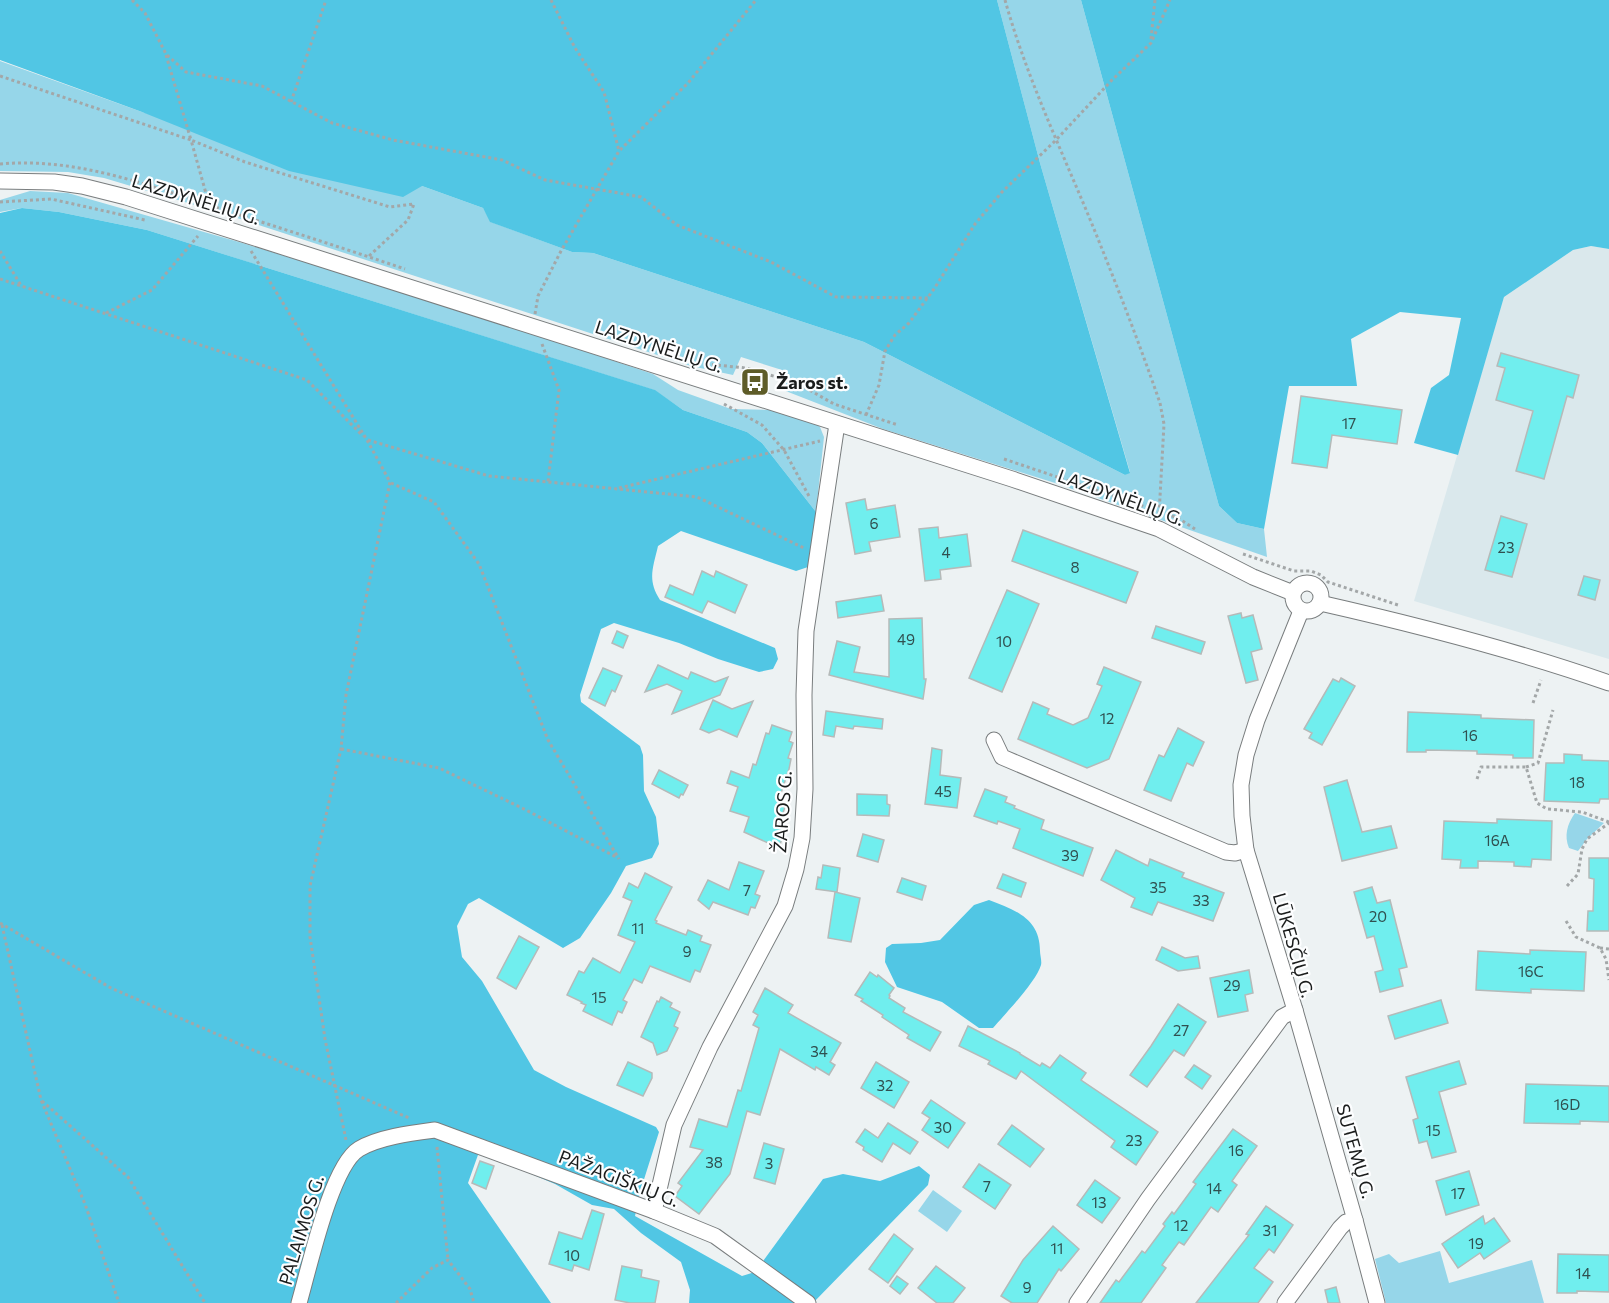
<svg xmlns="http://www.w3.org/2000/svg" width="1609" height="1303" viewBox="0 0 1609 1303" font-family="Commissioner,sans-serif">
  <rect width="100%" height="100%" fill="#edf2f3"/>
  <!-- built -->
  <path fill="#dae8ec" d="M1591,246L1609,249V659L1414,601L1504,297L1573,250Z"/>
  <!-- green -->
  <g fill="#96d6e9">
    <path d="M997,0H1081L1219,506L1237,523L1264,529L1267,557L1055,483L883,429L778,388L782,370L741,357L733,375L691,366L228,215L104,178L68,172L0,171V61L142,112L422,186L483,208L491,222L572,252L593,253L864,342L1125,475L1130,472L1040,163Z"/>
    <path d="M30,191L68,193L239,242L468,312L653,374L678,390L731,409L771,410L814,422L820,427L824,437L816,512L762,443L747,432L683,410L654,390L147,230L59,212L22,208L0,212V200Z"/>
    <path d="M1575,813L1604,823L1587,839L1578,851L1569,848C1564,836 1567,824 1575,813Z"/>
    <path d="M933,1190L962,1211L947,1232L918,1211Z"/>
    <path d="M1440,1251L1449,1283L1532,1260L1544,1303H1386L1375,1259L1389,1254L1399,1263Z"/>
  </g>
  <!-- forest -->
  <g fill="#51c6e4">
    <path d="M0,0H997L1040,163L1130,473L1125,475L864,342L593,253L572,252L490,222L483,208L422,186L403,197L289,171L142,112L0,60Z"/>
    <path d="M1081,0H1609V249L1591,246L1573,250L1504,297L1458,455L1414,443L1431,388L1449,375L1461,318L1400,312L1351,339L1357,386H1289L1264,529L1237,523L1219,506Z"/>
    <path d="M22,208L59,212L147,230L655,390L683,410L747,432L762,443L816,512L808,567L796,571L681,531L658,546C653,568 647,580 660,600L775,648L778,659L773,669L759,672L718,659L679,643L614,623L601,629L580,695L581,702L640,746L643,755L644,791L656,817L659,844L652,858L626,866L611,893L580,938L563,948L479,898L468,904L457,926L462,957L482,981L534,1070L566,1087L656,1127L659,1132L640,1192L635,1216L742,1276L755,1272L823,1179L843,1174L880,1181L919,1166L930,1175L928,1185L813,1303H689L690,1290L681,1262L641,1233L614,1209L592,1205L555,1184L479,1152L468,1183L551,1303H0V213Z"/>
    <path d="M989,900C1016,910 1040,919 1040,951C1040,955 1042,961 1041,965C1036,982 1005,1014 993,1028H979L942,1002L897,987L885,962L886,948L892,944L921,943L940,940L974,905Z"/>
  </g>
  <!-- building -->
  <g fill="#70eeee" stroke="#b5bab9" stroke-width="1.5">
    <path d="M1501,353L1579,375L1573,398L1567,396L1544,479L1516,471L1533,411L1496,400L1505,368L1497,366Z"/>
    <path d="M1301,396L1402,410L1397,444L1332,435L1327,468L1292,463Z"/>
    <path d="M865,499L867,510L895,505L900,537L869,542L871,551L855,554L846,503Z"/>
    <path d="M1501,516L1527,524L1512,577L1485,570Z"/>
    <path d="M938,527L939,538L967,534L971,566L940,570L941,579L925,581L919,529Z"/>
    <path d="M1023,530L1138,572L1126,603L1012,561Z"/>
    <path d="M702,571L714,577L716,571L747,585L735,613L708,601L702,613L665,597L670,585L693,595Z"/>
    <path d="M1584,576L1600,580L1595,600L1578,595Z"/>
    <path d="M1007,590L1039,604L1002,692L969,678Z"/>
    <path d="M881,595L884,611L838,618L836,602Z"/>
    <path d="M1241,613L1242,618L1253,615L1262,649L1251,652L1258,680L1246,683L1228,616Z"/>
    <path d="M922,618L924,679H926L923,699L829,675L837,641L860,647L854,672L889,677V619Z"/>
    <path d="M1156,626L1205,642L1201,654L1152,638Z"/>
    <path d="M617,631L628,636L623,648L612,643Z"/>
    <path d="M658,665L688,679L691,672L715,682L728,677L720,695L672,714L682,691L667,684L645,692Z"/>
    <path d="M1104,667L1141,682L1109,759L1087,768L1018,739L1033,702L1049,709L1047,714L1073,725L1088,718L1102,686L1097,684Z"/>
    <path d="M603,668L622,676L615,692L612,690L605,706L589,698Z"/>
    <path d="M1341,678L1355,686L1322,745L1309,738L1312,733L1304,729L1333,679L1339,682Z"/>
    <path d="M713,700L732,709L753,701L737,737L719,729L709,733L700,729Z"/>
    <path d="M826,711L883,719L882,729L854,726L853,729L836,726L834,737L823,735Z"/>
    <path d="M1408,712L1481,715V718L1534,720L1533,758H1513V755L1477,754V751L1426,750V752H1407Z"/>
    <path d="M772,725L792,732L789,741L793,743L788,758L791,759L789,769L777,805L785,807L778,827L785,829L779,848L744,832L749,817L730,811L738,787L727,783L731,771L749,778L753,764L756,765L766,733L769,734Z"/>
    <path d="M1178,728L1204,742L1193,766L1187,763L1171,801L1144,790L1159,755L1164,757Z"/>
    <path d="M932,748L942,750L940,775L961,778L957,808L925,804Z"/>
    <path d="M1564,754L1582,755V760L1609,761V799H1600L1599,803L1544,801L1546,763H1564Z"/>
    <path d="M659,770L688,785L683,795L681,794L679,798L652,784Z"/>
    <path d="M1347,780L1362,832L1391,826L1397,848L1342,861L1324,787Z"/>
    <path d="M985,789L1007,797L1005,802L1015,806L1014,808L1044,820L1041,829L1093,848L1083,876L1013,848L1020,829L998,821L997,824L974,816Z"/>
    <path d="M857,794L887,795V804L890,805L889,816L857,815Z"/>
    <path d="M1497,819L1552,821L1551,860L1532,859L1531,867L1514,866V862L1478,861V868H1460L1461,860L1442,859L1444,821L1497,823Z"/>
    <path d="M863,834L884,840L878,862L857,856Z"/>
    <path d="M1116,850L1148,866L1150,859L1184,873L1182,877L1224,893L1213,921L1158,902L1152,915L1131,907L1135,898L1101,880Z"/>
    <path d="M1589,858H1609V931H1587L1588,911H1593L1594,879L1589,878Z"/>
    <path d="M739,862L764,871L755,894L760,896L755,908L751,907L748,915L713,902L709,909L698,900L708,880L729,890Z"/>
    <path d="M823,865L840,868L837,892L816,889L818,877L821,878Z"/>
    <path d="M645,873L672,887L655,920L657,921L656,923L686,935L688,930L702,936L700,941L711,945L700,972L695,970L690,982L650,966L642,983L634,979L623,1000L627,1002L622,1013L618,1011L612,1025L583,1011L586,1005L581,1003L582,1002L567,995L579,971L584,973L593,958L620,973L635,942L618,935L632,901L623,897L629,883L638,888Z"/>
    <path d="M1003,874L1026,883L1021,897L997,888Z"/>
    <path d="M902,878L926,886L922,900L897,892Z"/>
    <path d="M1372,887L1377,903L1390,900L1407,967L1399,969L1403,986L1380,992L1375,972L1383,970L1374,936L1367,938L1354,892Z"/>
    <path d="M835,892L860,898L851,942L828,938Z"/>
    <path d="M519,936L539,947L516,989L497,978Z"/>
    <path d="M1162,947L1185,958L1198,956L1200,968L1178,971L1156,960Z"/>
    <path d="M1530,950L1586,952L1584,991L1531,989V993L1476,990L1478,951L1530,954Z"/>
    <path d="M1249,970L1253,993L1245,995L1248,1011L1218,1017L1210,978Z"/>
    <path d="M870,972L877,977L878,975L894,988L889,995L890,996L889,998L905,1008L903,1012L941,1032L930,1051L907,1038L909,1035L882,1017L883,1015L861,1001L863,999L855,995Z"/>
    <path d="M765,988L793,1005L788,1013L841,1043L830,1062L835,1065L829,1075L816,1067L815,1070L780,1049L760,1115L747,1111L730,1174L699,1214L675,1196L682,1186L678,1183L703,1150L690,1147L699,1119L727,1127L738,1090L741,1091L759,1028L753,1025L758,1015L753,1012Z"/>
    <path d="M661,997L672,1003L670,1007L680,1012L674,1026L678,1028L667,1051L657,1055L653,1043L641,1037L657,1001L659,1002Z"/>
    <path d="M1441,1000L1448,1023L1395,1039L1388,1016Z"/>
    <path d="M1178,1004L1206,1022L1184,1056L1174,1050L1147,1087L1130,1075L1151,1046Z"/>
    <path d="M968,1026L1020,1053V1054L1040,1066L1042,1063L1050,1068L1060,1055L1086,1073L1081,1080L1158,1132L1136,1165L1111,1147L1115,1141L1021,1071L1016,1079L988,1064L990,1061L959,1046Z"/>
    <path d="M1459,1061L1466,1084L1439,1092L1456,1152L1432,1158L1427,1141L1419,1143L1413,1120L1418,1118L1406,1077Z"/>
    <path d="M628,1062L652,1073V1078L643,1096L617,1085Z"/>
    <path d="M876,1062L909,1082L894,1108L861,1088Z"/>
    <path d="M1194,1065L1211,1076L1202,1089L1185,1077Z"/>
    <path d="M1526,1084L1609,1086V1122L1580,1121V1124L1524,1123Z"/>
    <path d="M931,1100L965,1123L948,1148L922,1130L930,1118L922,1113Z"/>
    <path d="M888,1123L918,1142L910,1154L893,1143L882,1162L863,1150L864,1147L856,1142L865,1129L878,1138Z"/>
    <path d="M1012,1125L1044,1149L1030,1167L998,1144Z"/>
    <path d="M1233,1129L1257,1146L1232,1181L1237,1185L1218,1212L1211,1207L1184,1245L1179,1242L1162,1265L1166,1268L1141,1303H1100L1116,1280L1119,1282L1142,1251L1145,1253L1165,1226L1163,1224L1172,1212L1174,1214L1196,1184L1193,1182Z"/>
    <path d="M764,1143L784,1149L775,1184L754,1178Z"/>
    <path d="M480,1161L494,1166L486,1189L472,1183Z"/>
    <path d="M979,1164L1011,1185L995,1209L963,1187Z"/>
    <path d="M1469,1171L1479,1205L1446,1215L1436,1181Z"/>
    <path d="M1095,1180L1120,1198L1102,1223L1077,1205Z"/>
    <path d="M1266,1206L1293,1225L1274,1253L1269,1249L1254,1268L1273,1282L1258,1303H1196L1249,1235L1246,1234Z"/>
    <path d="M592,1210L604,1214L589,1270L574,1265L572,1271L549,1264L559,1232L582,1239Z"/>
    <path d="M1483,1216L1485,1224L1494,1218L1510,1241L1484,1259L1480,1253L1458,1268L1442,1244Z"/>
    <path d="M1053,1226L1079,1249L1061,1271L1059,1269L1037,1303H1012L1001,1296L1023,1260Z"/>
    <path d="M894,1234L913,1249L888,1283L869,1269Z"/>
    <path d="M1558,1254L1609,1255V1292L1577,1291V1293H1557Z"/>
    <path d="M622,1266L642,1270L641,1277L659,1281L655,1303H630L615,1300Z"/>
    <path d="M936,1266L965,1288L953,1303H937L918,1288Z"/>
    <path d="M897,1276L908,1284L900,1294L890,1286Z"/>
    <path d="M1336,1287L1340,1303H1328L1325,1290Z"/>
  </g>
  <g fill="none" stroke-linecap="round" stroke-linejoin="round">
    <!-- street casing -->
    <g stroke="#797d7e" stroke-width="17">
      <g id="street">
        <path d="M0,181L54,182L82,186L126,197L1012,479L1159,529L1253,577L1293,593"/>
        <circle cx="1307" cy="597" r="14"/>
        <path d="M1320,603C1417,625 1515,650 1609,683"/>
        <path d="M994,740L1002,757L1226,852L1235,853L1246,850"/>
        <path d="M1295,1010L1355,1220L1377,1303"/>
        <path d="M654,1211L674,1125L710,1047L785,906L796,869L802,838L805,789L804,695L806,631L837,424"/>
        <path d="M299,1303C309,1269 331,1166 359,1149C379,1137 412,1133 435,1130L654,1211L715,1236L808,1303"/>
        <path d="M1077,1303L1148,1199L1282,1017L1295,1010L1246,850L1242,816L1241,785L1246,755L1257,720L1301,611"/>
        <path d="M1285,1303L1340,1228L1346,1222L1355,1220"/>
      </g>
    </g>
    <!-- path -->
    <g stroke="#a3a7a8" stroke-width="3" stroke-dasharray="3 3" stroke-linecap="butt">
      <path d="M132,0L145,13L166,54L186,72L262,86L332,123L393,140L502,160L545,180L641,197L677,225L771,262L836,297L928,298"/>
      <path d="M551,0L575,48L604,92L619,151"/>
      <path d="M1005,0C1027,79 1063,153 1094,229C1117,286 1140,345 1160,403L1164,424L1159,515"/>
      <path d="M1151,39L1155,0"/>
      <path d="M166,55L191,140L245,162L390,207L414,204L408,220L368,257"/>
      <path d="M0,76L191,140L209,204"/>
      <path d="M291,102L326,0"/>
      <path d="M0,164C76,157 147,185 218,208C280,228 343,248 405,269"/>
      <path d="M0,202L51,199L145,220"/>
      <path d="M0,251L22,287"/>
      <path d="M251,251L367,440L390,482L346,695L341,749L310,886V937L317,984L325,1039L346,1140"/>
      <path d="M0,279L307,380L363,436"/>
      <path d="M106,313L152,290L198,236"/>
      <path d="M535,314L538,296L561,251L619,151L688,83L756,0"/>
      <path d="M542,344L559,390L548,482"/>
      <path d="M706,364L746,368L797,383L834,404L898,425"/>
      <path d="M724,404L762,425L784,450L810,498"/>
      <path d="M866,415L879,385L885,351L895,335L909,323L934,289L975,224L1002,192L1055,141L1112,80L1151,43L1170,0"/>
      <path d="M368,440L489,476L697,497L806,549"/>
      <path d="M1004,459L1146,507"/>
      <path d="M391,483L434,502L479,564L548,740L619,859"/>
      <path d="M619,488L820,441"/>
      <path d="M1166,514L1178,518L1195,529"/>
      <path d="M1243,554L1294,571H1311L1321,575L1328,582L1398,605"/>
      <path d="M1533,703L1541,680"/>
      <path d="M341,749L439,768L524,809L618,858"/>
      <path d="M1526,767L1538,763L1553,710"/>
      <path d="M1477,779L1481,767H1526L1537,803L1547,809L1582,812L1609,822"/>
      <path d="M1567,886L1578,874L1582,849L1587,839L1609,823"/>
      <path d="M1566,921L1576,937L1600,948L1606,959L1609,980"/>
      <path d="M0,923L111,988L409,1118"/>
      <path d="M2,925L41,1100L85,1204L119,1303"/>
      <path d="M1600,948L1609,949"/>
      <path d="M42,1101L128,1177L205,1303"/>
      <path d="M437,1147L448,1260"/>
      <path d="M396,1303L432,1268L448,1260L470,1289L474,1303"/>
    </g>
    <!-- street -->
    <use href="#street" stroke="#fff" stroke-width="15"/>
  </g>
  <!-- icons -->
  <defs>
    <g id="bus-square" transform="scale(1.5)"><rect x="-9" y="-9" width="18" height="18" rx="4" fill="#5e5c28" stroke="#fdfeff"/><path d="M-5-6H5V4H4V6H2V4H-2V6H-4V4H-5ZM-3.5-4V0h7V-4ZM-3.5 1.2v1.5H-2V1.2ZM2 1.2v1.5H3.5V1.2Z" fill="#fff"/></g>
  </defs>
  <g fill-rule="evenodd">
    <use href="#bus-square" x="755" y="382"/>
  </g>
  <g text-anchor="middle" dominant-baseline="central" stroke-width="4.5" stroke-linejoin="round" paint-order="stroke">
    <!-- number labels -->
    <g font-size="15" fill="#305050">
      <text x="1349" y="423">17</text>
      <text x="874" y="523">6</text>
      <text x="1506" y="547">23</text>
      <text x="946" y="552">4</text>
      <text x="1075" y="567">8</text>
      <text x="906" y="639">49</text>
      <text x="1004" y="641">10</text>
      <text x="1107" y="718">12</text>
      <text x="1470" y="735">16</text>
      <text x="1577" y="782">18</text>
      <text x="943" y="791">45</text>
      <text x="1497" y="840">16A</text>
      <text x="1070" y="855">39</text>
      <text x="1158" y="887">35</text>
      <text x="747" y="890">7</text>
      <text x="1201" y="900">33</text>
      <text x="1378" y="916">20</text>
      <text x="638" y="928">11</text>
      <text x="687" y="951">9</text>
      <text x="1531" y="971">16C</text>
      <text x="1232" y="985">29</text>
      <text x="599" y="997">15</text>
      <text x="1181" y="1030">27</text>
      <text x="819" y="1051">34</text>
      <text x="885" y="1085">32</text>
      <text x="1567" y="1104">16D</text>
      <text x="943" y="1127">30</text>
      <text x="1433" y="1130">15</text>
      <text x="1134" y="1140">23</text>
      <text x="1236" y="1150">16</text>
      <text x="714" y="1162">38</text>
      <text x="769" y="1163">3</text>
      <text x="987" y="1186">7</text>
      <text x="1214" y="1188">14</text>
      <text x="1458" y="1193">17</text>
      <text x="1099" y="1202">13</text>
      <text x="1181" y="1225">12</text>
      <text x="1270" y="1230">31</text>
      <text x="1476" y="1243">19</text>
      <text x="1057" y="1248">11</text>
      <text x="572" y="1255">10</text>
      <text x="1583" y="1273">14</text>
      <text x="1027" y="1287">9</text>
    </g>
    <!-- street labels -->
    <g font-size="18" fill="#1a1c1c" stroke="#fdfeff">
      <text transform="translate(196 199) rotate(17)">LAZDYNĖLIŲ G.</text>
      <text transform="translate(659 346) rotate(18)">LAZDYNĖLIŲ G.</text>
      <text transform="translate(1121 497) rotate(20)">LAZDYNĖLIŲ G.</text>
      <text transform="translate(782 812) rotate(-86)">ŽAROS G.</text>
      <text transform="translate(1294 945) rotate(74)">LŪKESČIŲ G.</text>
      <text transform="translate(1356 1151) rotate(74)">SUTEMŲ G.</text>
      <text transform="translate(619 1178) rotate(21)">PAŽAGIŠKIŲ G.</text>
      <text transform="translate(301 1230) rotate(-73)">PALAIMOS G.</text>
    </g>
    <!-- poi labels -->
    <g font-size="18" font-weight="bold" fill="#1a1c1c" stroke="#fdfeff" text-anchor="start">
      <text x="776" y="382">Žaros st.</text>
    </g>
  </g>
</svg>
